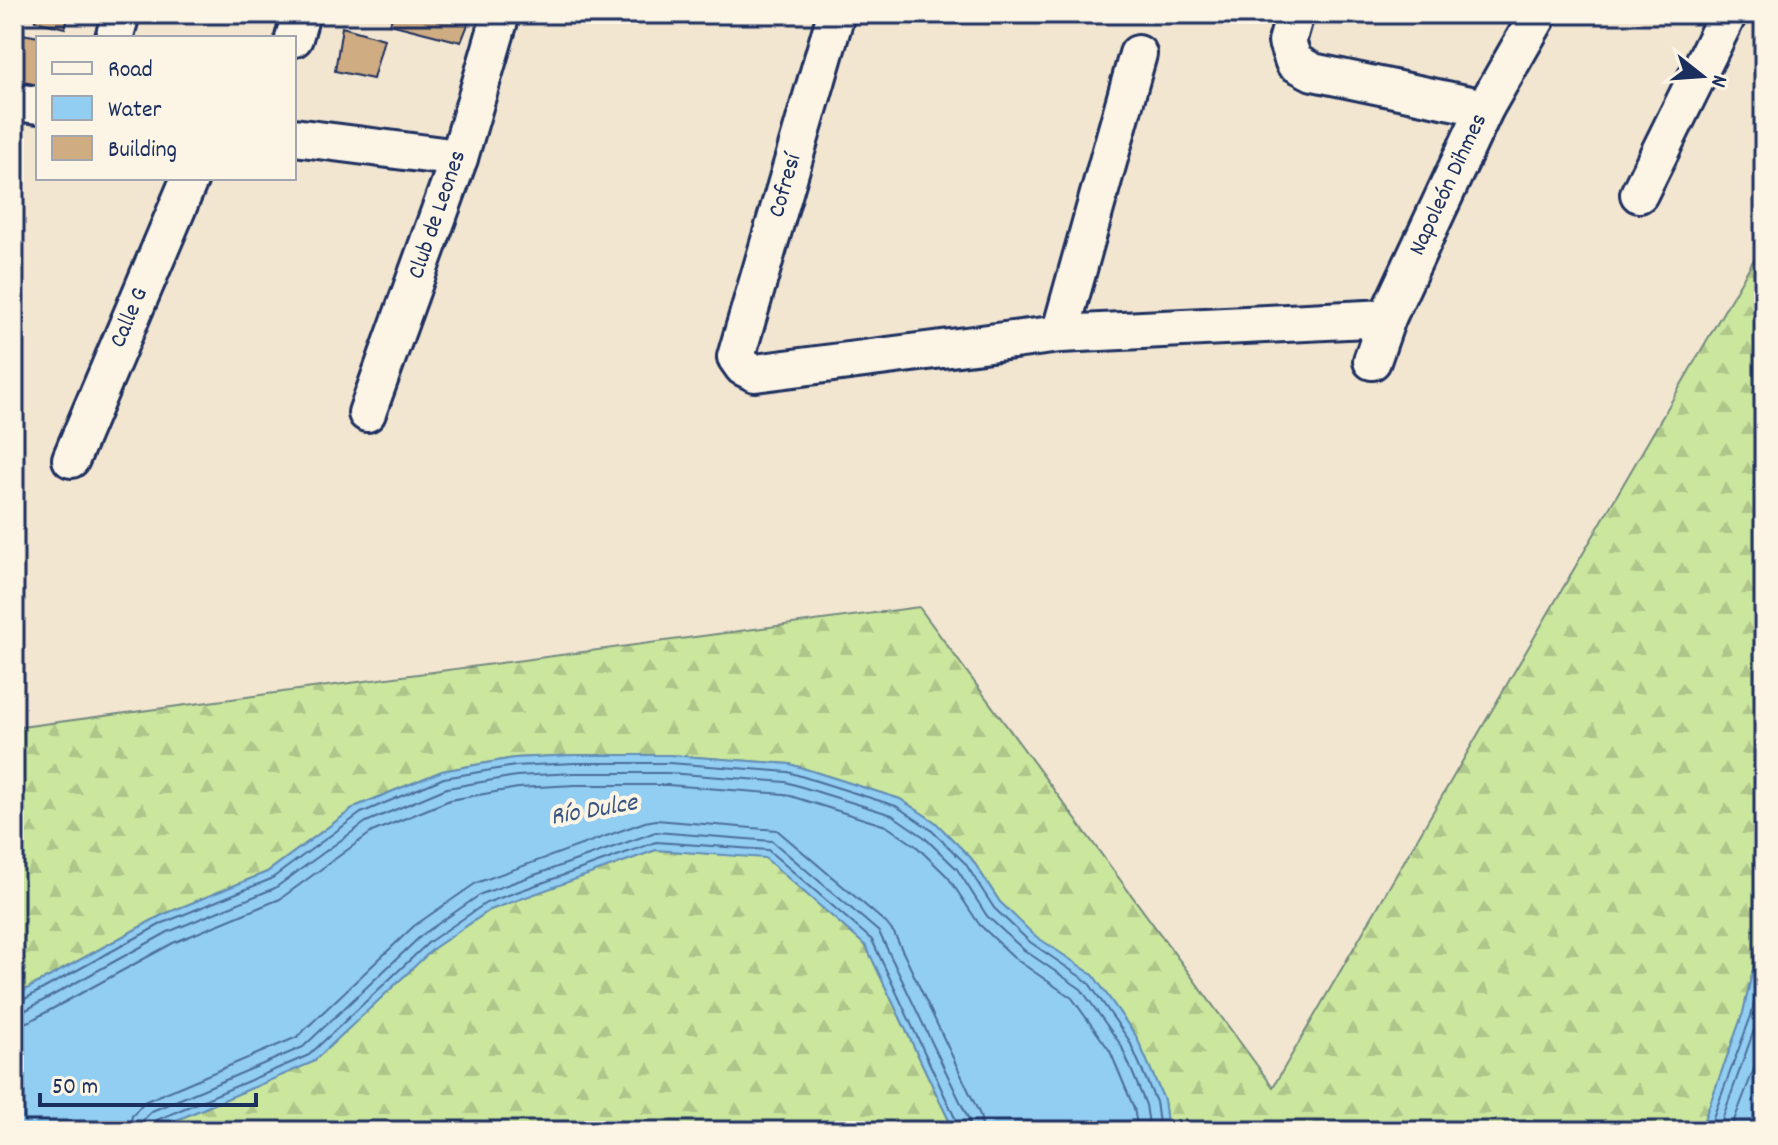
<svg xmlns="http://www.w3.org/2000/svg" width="1778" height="1145" viewBox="0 0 1778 1145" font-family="Dekko,sans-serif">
  <defs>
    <pattern id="forest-firs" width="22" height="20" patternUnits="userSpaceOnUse" patternTransform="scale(2)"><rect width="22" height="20" fill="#cbe69d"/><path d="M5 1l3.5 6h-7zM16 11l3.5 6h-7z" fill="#aec68a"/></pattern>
  </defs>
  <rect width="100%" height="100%" fill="#f3e6d1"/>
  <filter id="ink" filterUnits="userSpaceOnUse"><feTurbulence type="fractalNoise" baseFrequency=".0125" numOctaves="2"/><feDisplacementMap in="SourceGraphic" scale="16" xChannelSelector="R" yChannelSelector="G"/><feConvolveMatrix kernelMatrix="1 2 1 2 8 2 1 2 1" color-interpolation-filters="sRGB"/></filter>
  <g filter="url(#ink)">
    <!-- forest -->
    <g fill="url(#forest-firs)" stroke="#738a7e" stroke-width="2">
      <path d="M1764,242V921L1743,1013L1700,1131H1168L1164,1100L1136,1036L1093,975L1034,936L1000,902L971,858L935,822L900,799L790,764L669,755H574L514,758L442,771L357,806L267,872L160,916L14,996V728L919,607L1273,1087Z"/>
      <path d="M656,850L765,857L866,946L954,1131H151L313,1062L434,948L490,910Z"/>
    </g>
    <!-- water -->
    <g fill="#92cdf2" stroke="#628eb7" stroke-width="2">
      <path d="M574,755H669L790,764L900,799L935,822L971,858L1000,902L1034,935L1093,975L1136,1036L1164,1100L1168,1131H954L866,946L765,858L656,850L490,910L434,948L313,1062L151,1131H14V996L160,916L267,872L357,806L442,771L514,758Z"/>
      <path d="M1764,921V1131H1700L1743,1013Z"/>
    </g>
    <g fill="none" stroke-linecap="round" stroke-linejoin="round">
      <!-- shore -->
      <g stroke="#4b6e99" stroke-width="2">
        <path d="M14,1002L21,1001L163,923L271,879L361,813L444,778L515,766L574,763H669L788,772L896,806L930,829L965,863L994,908L1030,942L1088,982L1129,1040L1156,1102L1160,1131"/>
        <path d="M14,1013L26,1010L168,932L275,888L366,822L447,788L516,776L574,773H668L786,782L892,815L924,837L957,869L987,916L1024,950L1081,989L1121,1045L1146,1105L1150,1131"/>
        <path d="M14,1025L30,1021L173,943L280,899L372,832L450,800L518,788L575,785H668L784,794L886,826L916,846L948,877L979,924L1017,960L1072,998L1110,1051L1134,1108L1138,1131"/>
        <path d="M129,1131L132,1116L144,1102L297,1037L414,926L476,883L645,822L656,820L777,830L886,923L894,933L980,1115L983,1131"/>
        <path d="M141,1131L144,1119L152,1111L303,1047L422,935L481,894L656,832L772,841L879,932L969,1120L971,1131"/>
        <path d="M151,1131L152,1125L157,1120L309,1055L429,942L486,903L656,842L768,850L872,940L961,1131"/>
        <path d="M1708,1131L1751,1016L1764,957"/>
        <path d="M1718,1131L1764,1002"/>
        <path d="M1730,1131L1764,1043"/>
      </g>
    </g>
    <!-- building -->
    <g fill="#cfac82" stroke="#1b2f5e" stroke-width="2">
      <path d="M37,14H69L65,28L35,21Z"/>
      <path d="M393,14H443L442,16L469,22L461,42L390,24Z"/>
      <path d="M342,27L384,39L373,79L335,71Z"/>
      <path d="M16,33L45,38H38V85L14,80Z"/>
    </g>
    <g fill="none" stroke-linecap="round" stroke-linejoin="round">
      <!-- minor casing -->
      <g stroke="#1b2f5e" stroke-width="42">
        <g id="minor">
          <path d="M836,14L736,357L743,367L755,373L1060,334L1387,318"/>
          <path d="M1295,14L1287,42L1294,62L1313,72L1485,108"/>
          <path d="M114,38L121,14"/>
          <path d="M294,38L301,14"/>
          <path d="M14,102L38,105"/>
          <path d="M294,137L459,158"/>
          <path d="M1639,194L1728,14"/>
          <path d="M1060,334L1138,54"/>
          <path d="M1372,361L1387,318L1485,108L1539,14"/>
          <path d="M367,413L459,158L501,14"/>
          <path d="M71,459L190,178"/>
        </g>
      </g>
      <!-- minor -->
      <use href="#minor" stroke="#fcf5e5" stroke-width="36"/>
    </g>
  </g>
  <g text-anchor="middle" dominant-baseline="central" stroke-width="8" stroke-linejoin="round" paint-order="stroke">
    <!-- street labels -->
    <g font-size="24" fill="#1b2f5e" stroke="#fcf5e5">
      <text transform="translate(1449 185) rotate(-65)">Napoleón Dihmes</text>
      <text transform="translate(786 186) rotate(-74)">Cofresí</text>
      <text transform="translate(438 215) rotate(-71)">Club de Leones</text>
      <text transform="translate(130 318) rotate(-67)">Calle G</text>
    </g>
    <!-- water labels -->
    <g font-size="26" font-style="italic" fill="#395683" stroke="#fcf5e5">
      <text transform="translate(594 811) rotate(-10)">Río Dulce</text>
    </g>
  </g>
  <!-- margin -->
  <rect width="1778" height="1145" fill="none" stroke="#fcf5e5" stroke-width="48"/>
  <rect x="24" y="24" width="1730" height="1097" fill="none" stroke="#1b2f5e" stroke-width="3" filter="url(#ink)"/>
  <!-- legend -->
  <rect x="36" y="36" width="260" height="144" fill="#fcf5e5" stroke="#a2a6af" stroke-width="2"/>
  <rect x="52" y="62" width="40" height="12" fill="#fcf5e5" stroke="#a2a6af" stroke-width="2"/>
  <text x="108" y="76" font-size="24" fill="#1b2f5e">Road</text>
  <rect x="52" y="96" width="40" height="24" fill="#92cdf2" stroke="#a2a6af" stroke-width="2"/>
  <text x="108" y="116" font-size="24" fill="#1b2f5e">Water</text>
  <rect x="52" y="136" width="40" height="24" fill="#cfac82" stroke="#a2a6af" stroke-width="2"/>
  <text x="108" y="156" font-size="24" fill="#1b2f5e">Building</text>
  <!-- north arrow -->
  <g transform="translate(1702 76) rotate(107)" stroke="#fcf5e5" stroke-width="6" paint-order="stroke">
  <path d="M0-6L14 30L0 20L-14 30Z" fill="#1b2f5e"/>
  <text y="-12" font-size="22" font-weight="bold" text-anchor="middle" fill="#1b2f5e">N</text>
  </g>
  <!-- scale -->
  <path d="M40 1093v12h216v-12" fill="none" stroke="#1b2f5e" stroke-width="4"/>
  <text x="52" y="1093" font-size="24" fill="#1b2f5e" stroke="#fcf5e5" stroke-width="6" paint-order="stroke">50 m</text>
</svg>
